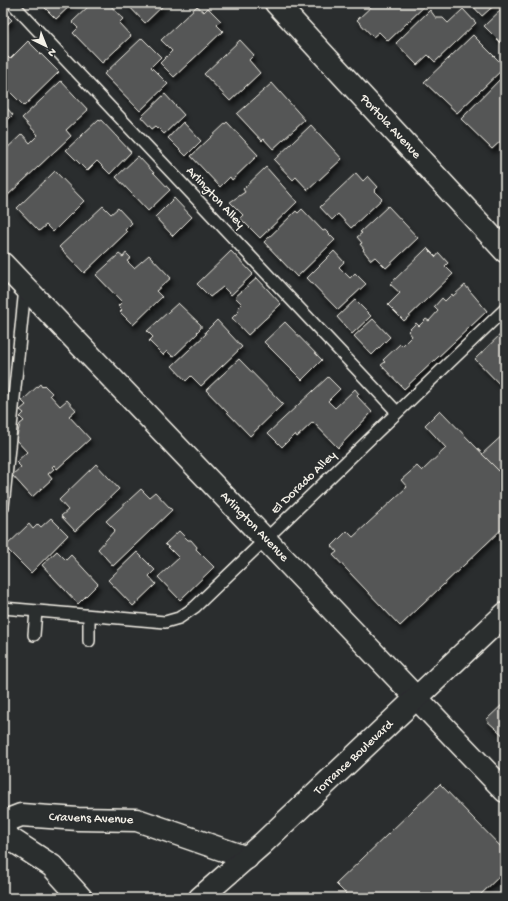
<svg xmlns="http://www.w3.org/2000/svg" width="508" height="901" viewBox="0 0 508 901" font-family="'Gochi Hand',sans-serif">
  <defs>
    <filter id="shadow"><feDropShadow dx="2.5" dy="4.5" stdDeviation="2" flood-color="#0009"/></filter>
  </defs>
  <rect width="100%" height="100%" fill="#2a2d2e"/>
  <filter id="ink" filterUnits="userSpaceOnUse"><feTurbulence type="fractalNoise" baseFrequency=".025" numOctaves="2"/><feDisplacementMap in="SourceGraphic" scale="8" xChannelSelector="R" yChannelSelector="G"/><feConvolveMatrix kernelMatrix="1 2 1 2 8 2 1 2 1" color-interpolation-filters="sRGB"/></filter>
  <g filter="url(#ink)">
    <!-- building -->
    <g fill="#555756" stroke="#f4f1e8" filter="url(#shadow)">
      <path d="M40,3H73L56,19Z"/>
      <path d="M92,3H111L110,5L123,19L119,23L131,36L102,63L73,33L78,28L72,22Z"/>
      <path d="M126,3H166L145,23Z"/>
      <path d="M375,3H428L388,41L379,32L373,37L357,20Z"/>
      <path d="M470,3H497L482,16Z"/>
      <path d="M197,6L204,12L208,8L221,21L217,25L223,31L174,77L160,63L172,51L161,40Z"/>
      <path d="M505,6V47L484,26Z"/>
      <path d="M463,9L476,23L435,62L428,55L417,65L396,43L430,10L436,18H443L448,23Z"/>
      <path d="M3,11L12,20L3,28Z"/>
      <path d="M473,35L505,67L457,113L424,82Z"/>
      <path d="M142,38L161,57L151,67L168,84L140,111L104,74Z"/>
      <path d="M240,40L254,55L249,60L260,73L230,101L204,74Z"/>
      <path d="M28,41L59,72L24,106L3,85V62L8,57L10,59Z"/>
      <path d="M505,74V137L492,149L461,119Z"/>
      <path d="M61,81L88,110L66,130L71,136L7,196L3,193V152L22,134L30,143L38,135L22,118Z"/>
      <path d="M272,83L305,120L273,149L264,139L262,141L237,114Z"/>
      <path d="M165,94L184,115L164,134L156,126L152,129L141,117Z"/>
      <path d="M7,108L13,115L3,125V112Z"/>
      <path d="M98,120L99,121L101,120L131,152L110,174L97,161L87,171L66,150Z"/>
      <path d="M183,122L201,141L186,156L168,138Z"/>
      <path d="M227,122L258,155L232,180L230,177L220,187L191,156Z"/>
      <path d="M311,125L342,159L308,190L296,177L293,180L274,160Z"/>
      <path d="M138,156L170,190L148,211L116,177Z"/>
      <path d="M266,167L297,202L260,238L240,218L243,215L230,202L245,192L243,189Z"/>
      <path d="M55,171L84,201L53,232L46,225L39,231L17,208Z"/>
      <path d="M356,173L363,181L368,176L378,187L374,191L382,199L351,228L338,214L332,220L320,207Z"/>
      <path d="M174,198L192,217L173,236L155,217Z"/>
      <path d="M103,206L111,214L118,208L132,223L125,230L127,232L84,273L59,247Z"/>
      <path d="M388,206L418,238L386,268L375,257L371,260L363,250L364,249L360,244L362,243L357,237L362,233L360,232Z"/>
      <path d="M302,209L323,231L325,230L335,240L297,277L264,242L296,211L298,213Z"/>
      <path d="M427,248L436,257L439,253L448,263L445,266L453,274L404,321L388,305L400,293L390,284Z"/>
      <path d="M231,251L253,274L231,295L223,287L210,297L197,284Z"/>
      <path d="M334,251L344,262L339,267L350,278L355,273L366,284L338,310L307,278Z"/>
      <path d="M126,253L131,258L127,261L134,268L149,255L171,278L156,291L162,297L133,325L120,312L122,310L118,306L122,302L96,275L119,254L123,257Z"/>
      <path d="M257,278L281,304L248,335L232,318L239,311L237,309L242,304L235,297Z"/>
      <path d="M465,285L487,311L404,389L381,365L385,362L383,360L400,344L402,346L412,336L408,331L416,323L419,326L426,319L429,321L438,311L434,307L442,298L445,301L452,294L453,296Z"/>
      <path d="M355,300L371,316L352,334L337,317Z"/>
      <path d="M178,303L201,325V328L197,332L198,333L173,357L167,351L163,355L149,341L153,337L147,331Z"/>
      <path d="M373,319L390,337L372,355L354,336Z"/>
      <path d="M217,320L242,347L201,386L191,376L186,381L172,366L206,334L205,332Z"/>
      <path d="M285,322L322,360L302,380L264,342Z"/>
      <path d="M505,330V390L475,359Z"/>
      <path d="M239,359L283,404L250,436L206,390Z"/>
      <path d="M328,377L340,389L328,401L335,408L355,389L359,394L357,396L372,412L338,448L313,422L297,437L295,434L282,447L268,433Z"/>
      <path d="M40,384L42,387L44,385L52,393L50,395L60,406L67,400L76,410L69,416L90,439L57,469L54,465L52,467L54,469L48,474L52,479L32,497L12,475L21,467L16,462L27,452L16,440L20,424L24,421L20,417L24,413L20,410L26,405L22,401Z"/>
      <path d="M440,410L505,477V526L400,626L333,555L337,552L332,546L347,531L353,537L407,487L401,480L417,466L422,471L446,448L425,425Z"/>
      <path d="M505,433V477L482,454Z"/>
      <path d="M96,464L119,489L75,531L61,516L68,510L59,500Z"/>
      <path d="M141,489L149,497L155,492L172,510L113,566L98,549L115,530L106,521Z"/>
      <path d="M51,518L68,535L31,573L5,547L29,524L33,529L38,524L41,527Z"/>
      <path d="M179,531L188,540H191L197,547L196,549L214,567L180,600L158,577L179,558L165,544Z"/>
      <path d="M57,551L66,560L71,555L98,584L78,604L42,565Z"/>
      <path d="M137,552L155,570L149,576L156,584L133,606L108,580Z"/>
      <path d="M505,702V737L486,720Z"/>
      <path d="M440,784L505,851V871L477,898H350L336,884Z"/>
    </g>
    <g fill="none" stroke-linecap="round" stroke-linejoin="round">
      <!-- service casing -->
      <g stroke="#f4f1e8" stroke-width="14">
        <g id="service">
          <path d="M12,3L397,412"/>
          <path d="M3,507L25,288"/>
          <path d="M3,608L165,622L179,618L195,607L505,309"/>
          <path d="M89,616V641"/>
          <path d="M34,635L36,611"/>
        </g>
      </g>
      <!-- minor casing -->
      <g stroke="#f4f1e8" stroke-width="25">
        <path id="minor" d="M276,3L505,251"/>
      </g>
      <!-- tertiary casing -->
      <g stroke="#f4f1e8" stroke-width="25">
        <g id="tertiary">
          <path d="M3,264L505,791"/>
          <path d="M3,822L21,815L78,819L137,820L247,858"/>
          <path d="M3,834L52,866L81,898"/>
        </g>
      </g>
      <!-- primary casing -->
      <g stroke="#f4f1e8" stroke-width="25">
        <path id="primary" d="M200,898L262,844L505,614"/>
      </g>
      <!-- service -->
      <use href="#service" stroke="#2a2d2e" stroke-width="11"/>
      <!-- minor -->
      <use href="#minor" stroke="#2a2d2e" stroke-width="22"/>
      <!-- tertiary -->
      <use href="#tertiary" stroke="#2a2d2e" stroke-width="22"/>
      <!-- primary -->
      <use href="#primary" stroke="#2a2d2e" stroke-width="22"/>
    </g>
  </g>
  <g text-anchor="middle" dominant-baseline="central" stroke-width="3" stroke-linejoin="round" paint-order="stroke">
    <!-- street labels -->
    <g font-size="13" fill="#f4f1e8" stroke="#2a2d2e">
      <text transform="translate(390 127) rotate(47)">Portola Avenue</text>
      <text transform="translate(215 198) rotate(47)">Arlington Alley</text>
      <text transform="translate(304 483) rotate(-44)">El Dorado Alley</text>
      <text transform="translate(254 527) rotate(46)">Arlington Avenue</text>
      <text transform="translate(354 758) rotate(-43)">Torrance Boulevard</text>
      <text transform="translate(91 819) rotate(2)">Cravens Avenue</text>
    </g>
  </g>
  <!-- margin -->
  <rect width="508" height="901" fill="none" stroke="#2a2d2e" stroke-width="16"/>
  <rect x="8" y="8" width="492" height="885" fill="none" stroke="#f4f1e8" stroke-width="1.5" filter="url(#ink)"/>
  <!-- north arrow -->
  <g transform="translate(46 46) rotate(137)" stroke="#2a2d2e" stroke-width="3" paint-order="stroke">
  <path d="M0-3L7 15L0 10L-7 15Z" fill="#f4f1e8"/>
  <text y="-6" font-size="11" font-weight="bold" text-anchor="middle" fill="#f4f1e8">N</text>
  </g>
</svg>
